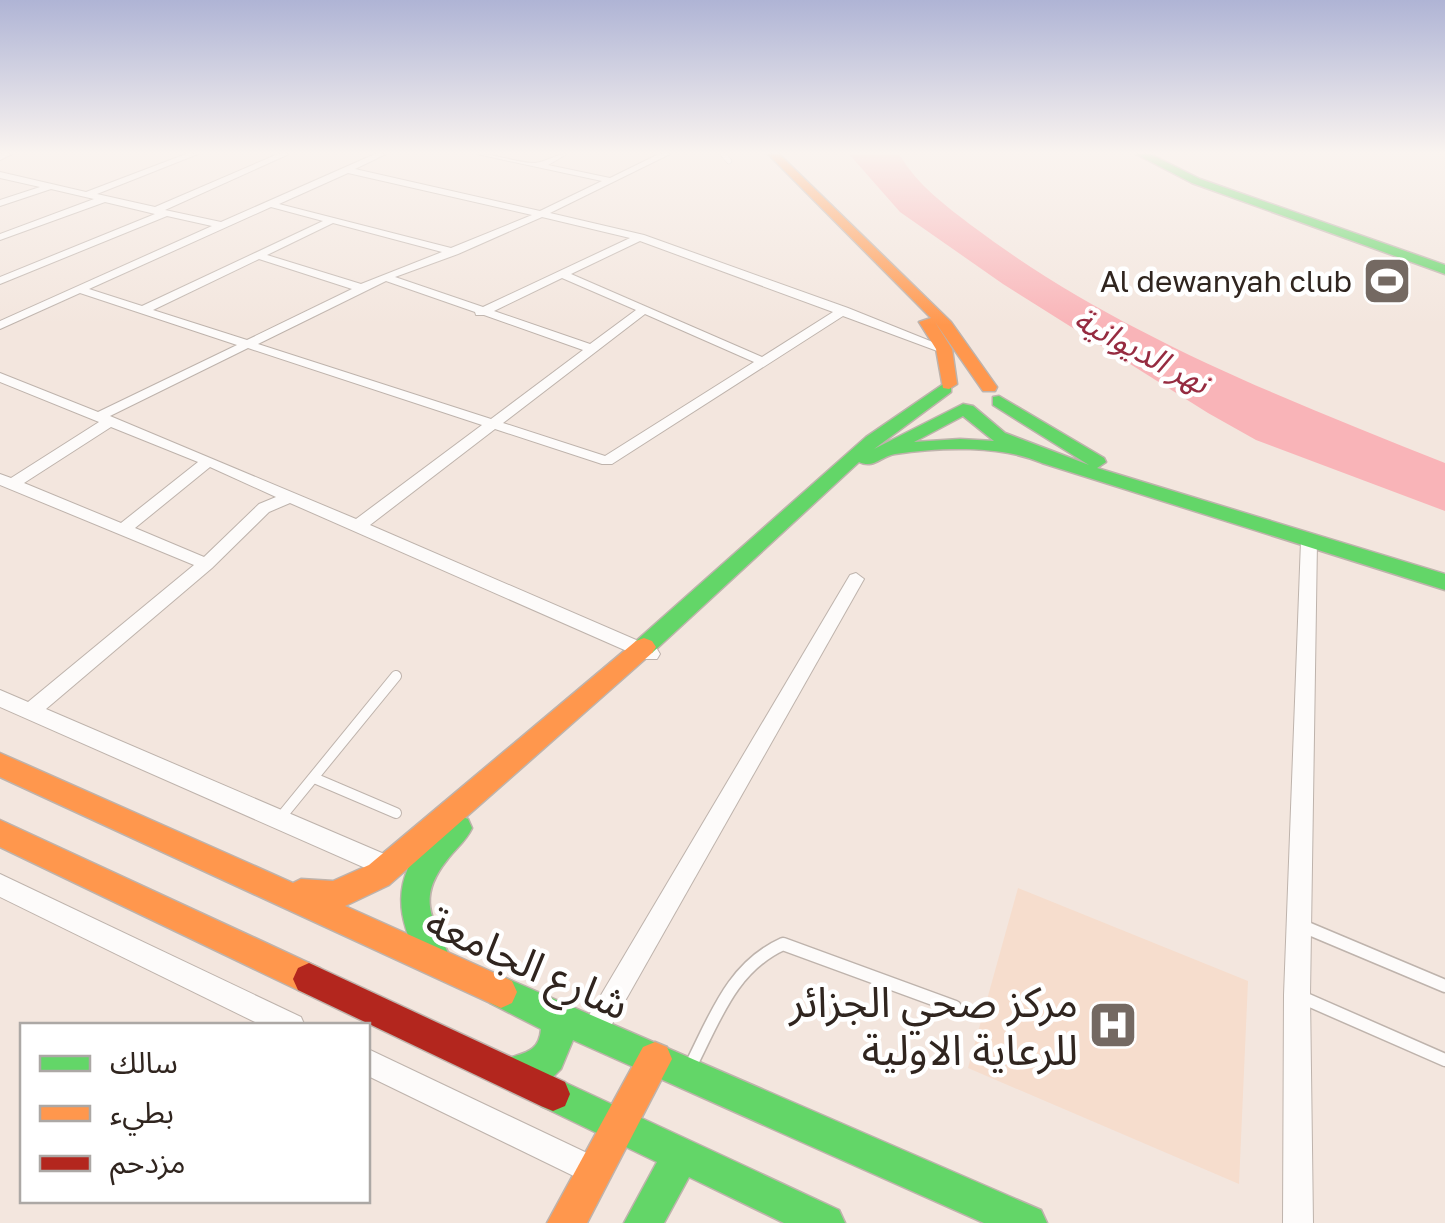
<svg xmlns="http://www.w3.org/2000/svg" width="1445" height="1223" viewBox="0 0 1445 1223" font-family="'Golos Text','Noto Sans Arabic',sans-serif">
  <rect width="100%" height="100%" fill="#f3e6de"/>
  <!-- built -->
  <path fill="#f6ddcd" d="M1018,888L1248,981L1239,1184L968,1068Z"/>
  <!-- water -->
  <path fill="#f9b4b8" d="M849,154H899C918,186 946,206 975,228C1115,333 1284,399 1445,463V511L1256,440L1208,413L1003,284L900,212Z"/>
  <g fill="none" stroke-linecap="round" stroke-linejoin="round">
    <!-- lane-far2 casing -->
    <g stroke="#beb3ac" stroke-width="6">
      <path id="lane-far2" d="M723,154L729,161"/>
    </g>
    <!-- lane-far1 casing -->
    <g stroke="#beb3ac" stroke-width="12">
      <g id="lane-far1">
        <path d="M314,778L396,813"/>
        <path d="M281,817L396,676"/>
      </g>
    </g>
    <!-- lane casing -->
    <g stroke="#beb3ac" stroke-width="15">
      <g id="lane">
        <path d="M1300,925L1445,986"/>
        <path d="M1299,996L1445,1060"/>
        <path d="M691,1065C715,1018 732,967 783,944L955,1007"/>
      </g>
    </g>
    <!-- street casing -->
    <g stroke="#beb3ac" stroke-width="2">
      <g id="street">
        <path d="M0,154H12L0,160Z"/>
        <path d="M186,154H198L97,194L155,207L278,154H289L165,210L221,222L375,154H386L355,169L540,211L602,181L477,154C497,154 516,163 535,163C546,162 555,154 567,154L548,165L610,178L659,154H670L550,213L644,235L848,308L950,349L940,352L843,316L612,464H602L495,429L370,525L657,649L660,654L657,659H645L290,503L269,512L212,568L46,709L396,859L399,867L396,875L388,878L0,707V690L28,702L194,565L0,485V474L11,478L99,422L0,382V373L98,412L237,345L80,293L0,329V321L212,226L167,216L0,284V277L155,214L105,202L0,240V234L94,199L51,189L0,206V200L40,187L0,178V172L86,192ZM348,173L532,215L451,248L279,204ZM271,207L323,221L142,306L89,289ZM542,217L630,238L483,307L395,277L458,254ZM333,223L442,252L361,284L267,255ZM640,241L833,312L762,357L571,274ZM259,259L352,289L247,340L153,310ZM562,278L636,310L590,344L494,311ZM386,281L475,312L476,315H484L583,350L491,419L258,344ZM645,314L754,362L605,456L503,423ZM248,348L482,425L356,519L110,416ZM111,427L198,462L121,523L24,483ZM210,467L276,497L259,504L204,557L135,528Z"/>
        <path d="M1309,535L1317,541L1310,995L1313,1223H1283L1284,995L1301,541Z"/>
        <path d="M856,573L864,579L603,1040L594,1044L585,1040L581,1031L585,1022L850,575Z"/>
        <path d="M0,874L301,1017L305,1026H263L0,897Z"/>
        <path d="M368,1049L606,1162L610,1172L606,1182L596,1186L586,1182L368,1076Z"/>
      </g>
    </g>
    <!-- fast casing -->
    <g stroke="#beb3ac" stroke-width="3">
      <g id="fast">
        <path d="M1136,154H1150L1200,179L1445,265V274L1192,183Z"/>
        <path d="M945,383L951,384V392L874,449L963,404L973,406L1005,433L1089,465L993,405V397L999,396L1104,458L1106,462L1097,468L1445,574V590L1042,463C1001,445 941,447 895,454C881,456 874,469 859,462L652,653H636L632,647L636,641L866,437ZM963,416L994,441L960,439L914,442Z"/>
        <path d="M458,815L468,819L472,828C466,841 455,849 447,860C415,900 434,920 451,959L446,970L435,975L424,970C401,927 388,888 422,846C433,833 443,821 458,815Z"/>
        <path d="M501,976L1041,1210L1047,1223H984L573,1040L561,1069L553,1077L839,1210L845,1223H784L689,1177L664,1223H624L657,1162L541,1106L536,1094L540,1083L513,1090L501,1085L496,1073L501,1061C521,1052 539,1055 541,1029L490,1003L485,992L490,981Z"/>
      </g>
    </g>
    <!-- slow casing -->
    <g stroke="#beb3ac" stroke-width="3">
      <g id="slow">
        <path d="M768,154H779L951,322L997,387L995,391H983L935,322L952,349L957,384L949,389L943,388L936,349L919,322L931,318Z"/>
        <path d="M644,638L652,641L656,647L652,653L389,885L345,906L512,981L517,992L512,1003L501,1008L0,777V753L293,883L301,879L333,881L369,865L636,641Z"/>
        <path d="M0,820L320,968L325,979L320,990L309,995L298,990L0,847Z"/>
        <path d="M655,1042L667,1047L672,1059L587,1223H547L643,1047Z"/>
      </g>
    </g>
    <!-- jam casing -->
    <g stroke="#beb3ac" stroke-width="3">
      <path id="jam" d="M309,963L565,1082L570,1094L565,1106L553,1111L541,1106L298,990L293,979L298,968Z"/>
    </g>
    <!-- lane-far2 -->
    <use href="#lane-far2" stroke="#fdfbfa" stroke-width="5"/>
    <!-- lane-far1 -->
    <use href="#lane-far1" stroke="#fdfbfa" stroke-width="10"/>
    <!-- lane -->
    <use href="#lane" stroke="#fdfbfa" stroke-width="12"/>
    <!-- street -->
    <use href="#street" fill="#fdfbfa" fill-rule="evenodd"/>
    <!-- fast -->
    <use href="#fast" fill="#63d668" fill-rule="evenodd"/>
    <!-- slow -->
    <use href="#slow" fill="#ff974d" fill-rule="evenodd"/>
    <!-- jam -->
    <use href="#jam" fill="#b3261e" fill-rule="evenodd"/>
  </g>
  <!-- sky -->
  <linearGradient id="sky" x2="0" y2="1"><stop stop-color="#afb4d5"/><stop offset="0.47" stop-color="#faf4f0"/><stop offset="1" stop-color="#faf4f0" stop-opacity="0"/></linearGradient>
  <rect width="1445" height="325" fill="url(#sky)"/>
  <!-- icons -->
  <defs>
    <g id="stadium-square" transform="scale(2.5)"><rect x="-9" y="-9" width="18" height="18" rx="4" fill="#746962" stroke="#fff"/><path d="M0-5a6.5 5 0 1 0 0 10a6.5 5 0 1 0 0-10ZM-3.5-1.8h7v3.6h-7Z" fill="#fff"/></g>
    <g id="hospital-square" transform="scale(2.5)"><rect x="-9" y="-9" width="18" height="18" rx="4" fill="#746962" stroke="#fff"/><path d="M-5-5h3v3.5h4V-5h3V5h-3V1.5h-4V5h-3Z" fill="#fff"/></g>
  </defs>
  <g fill-rule="evenodd">
    <use href="#stadium-square" x="1387" y="281"/>
    <use href="#hospital-square" x="1113" y="1025"/>
  </g>
  <g text-anchor="middle" dominant-baseline="central" stroke-width="9" stroke-linejoin="round" paint-order="stroke">
    <!-- far-poi labels -->
    <g font-size="30" fill="#30251f" stroke="#fff" text-anchor="end">
      <text x="1352" y="281">Al dewanyah club</text>
    </g>
    <!-- far-water labels -->
    <g font-size="32" font-style="italic" fill="#962b40" stroke="#fff">
      <text transform="translate(1142 350) rotate(28)">نهر الديوانية</text>
    </g>
    <!-- near-street labels -->
    <g font-size="42" fill="#30251f" stroke="#fff">
      <text transform="translate(528 962) rotate(24)">شارع الجامعة</text>
    </g>
    <!-- near-poi labels -->
    <g font-size="42" fill="#30251f" stroke="#fff" text-anchor="end">
      <text x="1078" y="1001">مركز صحي الجزائر<tspan x="1078" dy="48">للرعاية الاولية</tspan></text>
    </g>
  </g>
  <!-- legend -->
  <rect x="20" y="1023" width="350" height="180" fill="#ffffff" stroke="#aca8a5" stroke-width="2.5"/>
  <rect x="40" y="1056" width="50" height="15" fill="#63d668" stroke="#aca8a5" stroke-width="2.5"/>
  <text x="110" y="1073" font-size="30" fill="#30251f">سالك</text>
  <rect x="40" y="1106" width="50" height="15" fill="#ff974d" stroke="#aca8a5" stroke-width="2.5"/>
  <text x="110" y="1123" font-size="30" fill="#30251f">بطيء</text>
  <rect x="40" y="1156" width="50" height="15" fill="#b3261e" stroke="#aca8a5" stroke-width="2.5"/>
  <text x="110" y="1173" font-size="30" fill="#30251f">مزدحم</text>
</svg>
